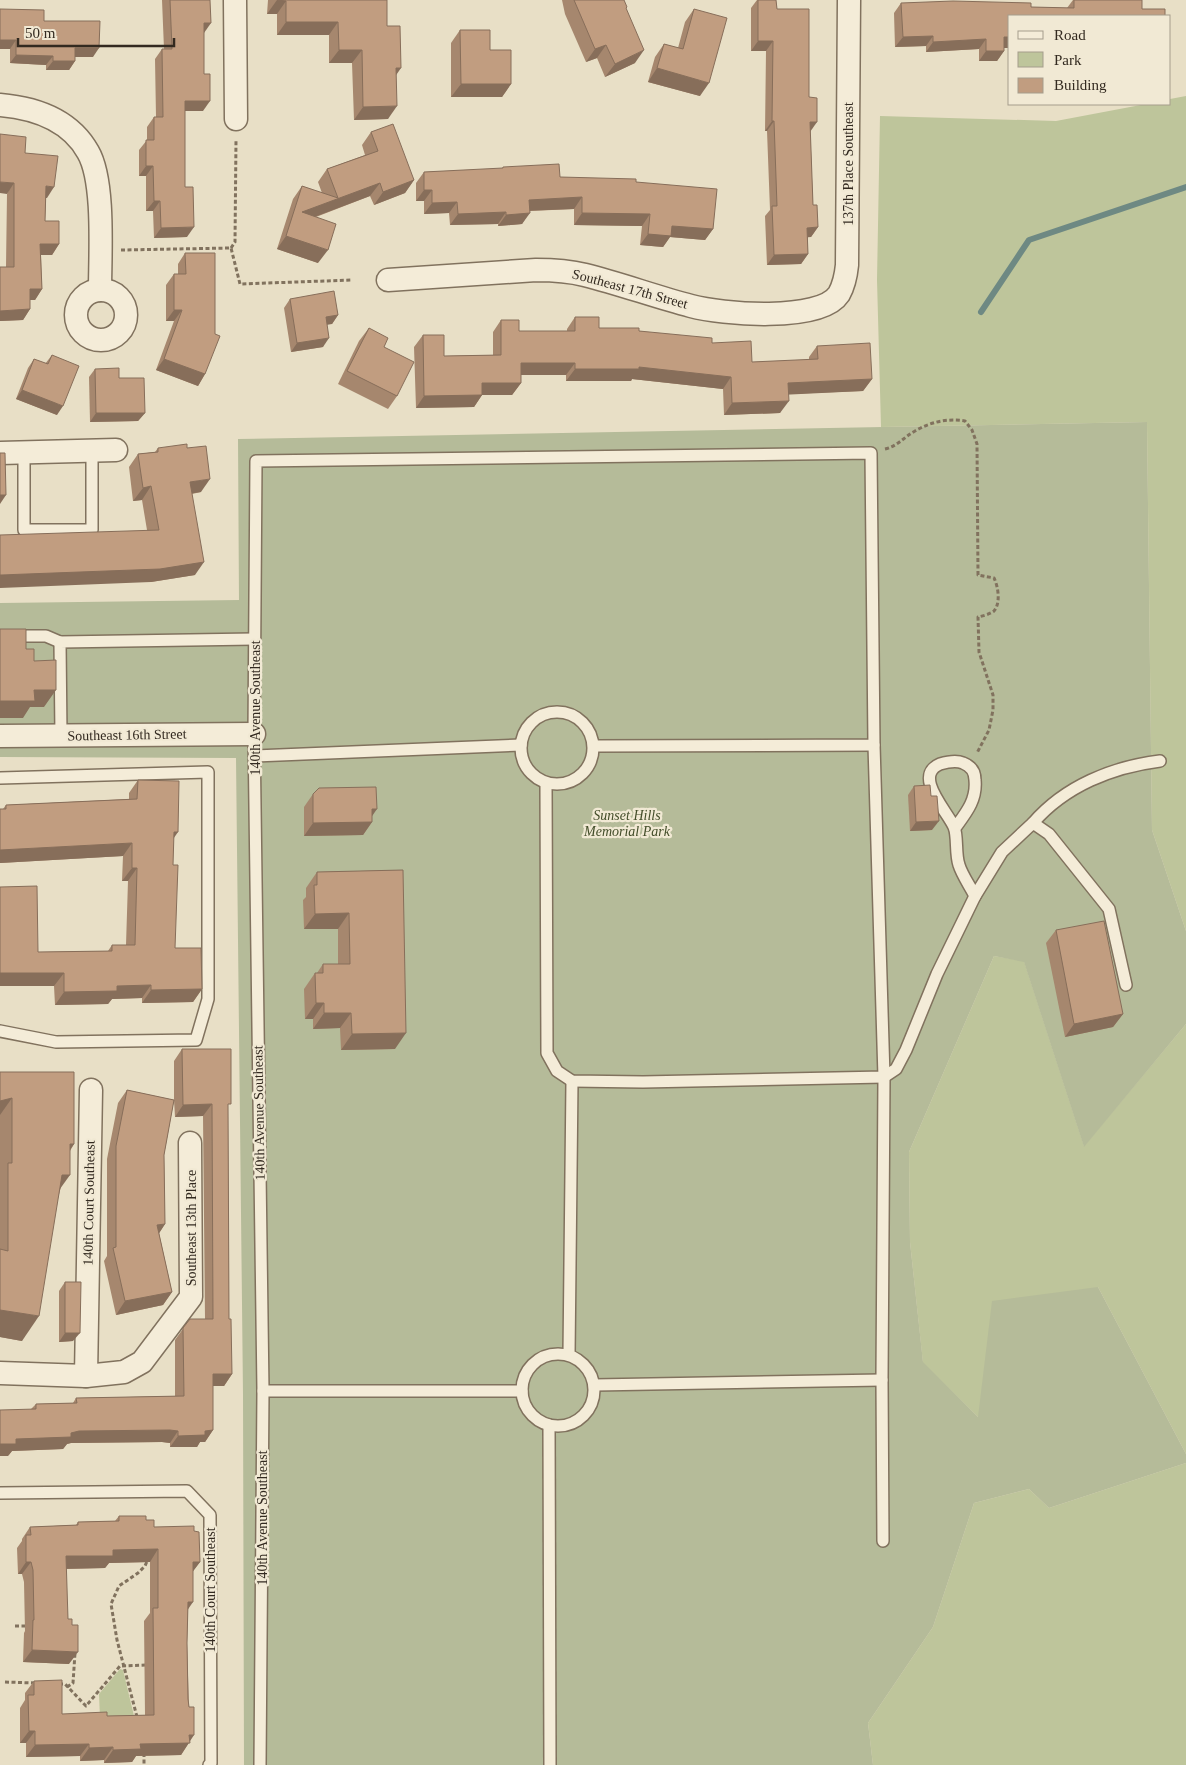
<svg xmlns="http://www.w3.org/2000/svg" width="1186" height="1765" viewBox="0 0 1186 1765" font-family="Georgia,serif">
  <rect width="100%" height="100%" fill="#e8dfc6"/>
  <!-- green -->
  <g fill="#bec59b">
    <path d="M1186,96V931L1152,830L1147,422L881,427L877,280L880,116L1056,121L1146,104H1170V99Z"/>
    <path d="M994,956L1024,961L1084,1146L1186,1024V1454L1098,1287L979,1418L923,1363L910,1242L909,1152Z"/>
    <path d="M1186,1463V1765H873L868,1723L933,1627L974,1503L1029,1489L1049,1508Z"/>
    <path d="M120,1669L123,1670L134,1716L100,1718L99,1694Z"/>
  </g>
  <!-- cemetery -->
  <path fill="#b5bb99" d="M1147,422L1152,830L1186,931V1024L1084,1147L1024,962L994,956L909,1152L910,1242L923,1362L978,1417L992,1301L1098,1287L1186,1454V1463L1049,1508L1029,1489L974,1503L933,1627L868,1723L873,1765H244L243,1394L236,758L0,757V603L239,600L238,439Z"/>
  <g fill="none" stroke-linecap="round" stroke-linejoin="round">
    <!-- stream -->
    <path stroke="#6e8983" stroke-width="6" d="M981,312L1029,240L1186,187"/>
    <!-- lane casing -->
    <g stroke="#81725e" stroke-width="14">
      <g id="lane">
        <path d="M24,453V530H92V451"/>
        <path d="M0,636H46L60,642"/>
        <circle cx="557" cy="748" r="36"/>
        <path d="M61,736L60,642L254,639"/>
        <path d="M874,745L884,1077L882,1380L883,1541"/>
        <path d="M255,756L521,745"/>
        <path d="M0,778L208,772V999L196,1040L56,1042L0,1031"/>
        <path d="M546,783L547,1053L557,1071L572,1081L643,1082L884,1077L896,1069L906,1050L937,974L975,896L1002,852L1033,823L1049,834L1109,909L1126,985"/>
        <path d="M1033,823C1065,786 1112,767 1160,761"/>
        <path d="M955,828C966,813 977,800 975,780C975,772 971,766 963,763C956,760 947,762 940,764C912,776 948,812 954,827C958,836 955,854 959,865C962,875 970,886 975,896"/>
        <circle cx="558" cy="1390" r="36"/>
        <path d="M569,1355L572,1081"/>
        <path d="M595,1385L882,1380"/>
        <path d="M263,1391H522"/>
        <path d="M549,1425L550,1765"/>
        <path d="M0,1493L187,1491L210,1515L211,1763L209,1765"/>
        <path d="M260,1765L263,1391L254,734L256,461L871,453L874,745L594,746"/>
      </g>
    </g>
    <!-- street casing -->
    <g stroke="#81725e" stroke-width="25">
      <g id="street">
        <path d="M235,0L236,119"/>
        <path d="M0,105C35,108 70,120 88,152C105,181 100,255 100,290"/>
        <path d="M388,280L536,270C552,270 569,271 585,275C621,284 656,297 691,306C721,314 820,323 839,294C844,285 846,275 847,265L849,0"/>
        <circle cx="101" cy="315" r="25"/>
        <path d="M0,453L116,450"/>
        <path d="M0,736L254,734"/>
        <path d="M0,1373L86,1376L124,1372L142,1362L191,1297L190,1143"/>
        <path d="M86,1376L91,1090"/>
      </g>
    </g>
    <!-- path -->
    <g stroke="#81725e" stroke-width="3" stroke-dasharray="4 2.5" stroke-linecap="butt">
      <path d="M231,248L235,242L236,140"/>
      <path d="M121,250L231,248L240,284L352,280"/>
      <path d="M885,449C898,446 904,437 915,431C930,422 948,418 965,421L972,430L977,444L978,575L994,578C998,586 1001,603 994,611C990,614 983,616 978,617L979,652L993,695V710L989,730L977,753"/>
      <path d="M15,1626H27"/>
      <path d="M5,1682L35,1683"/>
      <path d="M59,1684H65L86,1706L120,1666L149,1665"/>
      <path d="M67,1687L73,1683L75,1653"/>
      <path d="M137,1717L117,1640L111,1604L119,1586L138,1573L145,1566L148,1559"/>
      <path d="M144,1753V1765"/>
    </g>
    <!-- lane -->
    <use href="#lane" stroke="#f4ecd8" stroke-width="11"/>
    <!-- street -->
    <use href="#street" stroke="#f4ecd8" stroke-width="22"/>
  </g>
  <!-- wall -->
  <g fill="#a6876e">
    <path d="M162,0H210L204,32L203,111H185V187L187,237L154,238L153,211H146V176H139V150L147,140V127L154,117H156L155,59L162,49H164Z"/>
    <path d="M268,0H387V26L396,74L388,119L354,120L352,63H329V35H277V14H267Z"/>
    <path d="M562,0H624L635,63L605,77L597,58L586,62L565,14Z"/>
    <path d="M757,0H776L777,9L809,97L813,205L818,227L811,237H808V254L801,264L767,265L765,216L770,210L767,131H765L766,51H751V8Z"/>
    <path d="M1073,0H1142L1010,16V48H1004V51L997,61H979V49L926,52V46L895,47L894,13L901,3L1067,8Z"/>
    <path d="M0,9L44,21L93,57H75V61L69,70H46V65L10,63V49H0Z"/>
    <path d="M694,9L700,96L648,82L655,57L664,44L678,48L685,22Z"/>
    <path d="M460,30L490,50L511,84L502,97H451V43Z"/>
    <path d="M371,132L414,180L405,193L374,205L370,196L316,217L318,263L277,249L293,199L302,186L322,193L318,182L327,169L365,155L362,145Z"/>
    <path d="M25,153L47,198H46L45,221L59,244L52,255H41L42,289L35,300H30V309L23,320L0,321V267H6L7,194Z"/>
    <path d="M503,167L560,177L636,182L713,229L705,240L670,237L663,247L640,245L642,226L574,225V209L530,211L522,224L498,226V224L450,225L449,213L424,214V201H416V183L424,172L502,169Z"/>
    <path d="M185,253L205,374L198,386L156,370L174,321H166V285L174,274H178V264Z"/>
    <path d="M290,299L338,315L332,324H327L323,347L291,352L284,308Z"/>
    <path d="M575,317L599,328L639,331L712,343L752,362L809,360V357L817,346L872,379L863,391L788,394L780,413L724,415L723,389L632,379L631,381H566V375H521V383L512,395H482L474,407L416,408L414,347L423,335L444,356L493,355V332L501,320L519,331H567V329Z"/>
    <path d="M369,328L384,347L397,396L388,409L338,384L359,341Z"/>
    <path d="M52,355L57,415L16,399L28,368L34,359L45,364Z"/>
    <path d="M95,369L119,378L145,413L138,421L90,422L89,377Z"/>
    <path d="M158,448H187L201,492L192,494L195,575L151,582L147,530L142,500L133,501L129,467L138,454L155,452Z"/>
    <path d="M138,780L173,839V865L175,948L202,989L193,1002L142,1003V998L112,999L108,1004L55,1005L54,986L38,952L108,951L112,945H126L128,881H122L123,856L0,863V809H3L6,805L129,799V793Z"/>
    <path d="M914,786L932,830L910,831L908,795Z"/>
    <path d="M313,794L372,816V822L363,835L304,836V807Z"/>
    <path d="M403,870L395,1049L341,1050L340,1028L313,1029V1019H305L304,989L315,973H317L323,964H338V929H304L303,900L306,897V888L317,872Z"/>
    <path d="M1056,930L1123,1014L1113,1027L1065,1037L1046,943Z"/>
    <path d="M182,1049L228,1108L229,1319L232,1374L224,1386H213V1430L205,1442H200L197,1447H170V1443L162,1442L71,1443L67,1444L63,1449L12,1451L8,1456L31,1409L36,1404L73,1403L76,1398L175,1396V1340L190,1319H205L203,1116L175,1117L174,1100L164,1155L165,1224L159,1233L172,1292L163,1305L116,1315L104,1261L107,1256V1159L118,1103L127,1090L174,1100V1061Z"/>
    <path d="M0,1072L74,1144L70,1151L22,1341L0,1337Z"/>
    <path d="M65,1282L73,1341L59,1342V1291Z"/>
    <path d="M119,1516L146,1520L154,1527L194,1531L200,1562L193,1571L188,1610L187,1643L190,1741L181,1755L136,1756L132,1762L104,1763V1760L80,1761V1756L26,1757V1743H20V1708L25,1700V1693L34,1681L62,1714L107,1716L145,1715L144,1621L150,1613V1562L109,1563L105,1568L66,1569L69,1664L23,1662L24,1633L25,1631L24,1582L22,1574H18L17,1548L22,1541V1539L30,1527L76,1525L78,1522L115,1521Z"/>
  </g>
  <!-- shaded-wall -->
  <g fill="#876e5a">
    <path d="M277,0L286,1L277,14H267Z"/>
    <path d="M286,22H338L329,35H277Z"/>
    <path d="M204,23H211L204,33Z"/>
    <path d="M933,36L926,46L895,47L903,37Z"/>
    <path d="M1004,37H1010V48H997Z"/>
    <path d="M986,39L979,49L926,52L933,42Z"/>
    <path d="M0,40H16L10,49H0Z"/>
    <path d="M758,41H773L766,51H751Z"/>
    <path d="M606,45L597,58L586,62L595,49Z"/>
    <path d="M75,48H99L93,57H69Z"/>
    <path d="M339,50H362L352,63H329Z"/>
    <path d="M644,50L635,63L605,77L615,64Z"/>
    <path d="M986,51H1004L997,61H979Z"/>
    <path d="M16,55L53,56L46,65L10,63Z"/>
    <path d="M53,61H75L69,70H46Z"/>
    <path d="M396,68H401L392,81Z"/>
    <path d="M657,68L709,83L700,96L648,82Z"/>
    <path d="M461,84H511L502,97H451Z"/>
    <path d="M185,101H210L203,111H178Z"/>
    <path d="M397,106L388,119L354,120L363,107Z"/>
    <path d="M772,121H774L767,131H765Z"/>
    <path d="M810,122H817L810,132Z"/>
    <path d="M146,166H153L146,176H139Z"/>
    <path d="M414,180L405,193L374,205L383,192Z"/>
    <path d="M0,182L14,183L7,194L0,193Z"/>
    <path d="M380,183L370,196L293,225L302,212Z"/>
    <path d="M46,186L54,187L47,198L38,197Z"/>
    <path d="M424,190H432L424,201H416Z"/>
    <path d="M582,197L574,209L521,211L529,200Z"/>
    <path d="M154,201H160L153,211H146Z"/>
    <path d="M457,202L449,213L424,214L432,203Z"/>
    <path d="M506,212L498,224L450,225L458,214Z"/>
    <path d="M530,213L522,224L498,226L506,215Z"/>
    <path d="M582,213L650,214L642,226L574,225Z"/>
    <path d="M672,226L713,229L705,240L670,237L663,247L640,245L648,234Z"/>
    <path d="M194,227L187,237L154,238L161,228Z"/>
    <path d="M818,227L811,237L800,238L807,228Z"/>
    <path d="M286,236L328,250L318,263L277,249Z"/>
    <path d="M40,244H59L52,255H33Z"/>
    <path d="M808,254L801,264L767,265L774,255Z"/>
    <path d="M30,289H42L35,300H22Z"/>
    <path d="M30,309L23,320L0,321V311Z"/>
    <path d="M174,310H182L174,321H166Z"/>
    <path d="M338,315L332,324L320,326L326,317Z"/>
    <path d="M329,338L323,347L291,352L297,343Z"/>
    <path d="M164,359L205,374L198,386L156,370Z"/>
    <path d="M521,363H575L566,375H512Z"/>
    <path d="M639,367L731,377L723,389L632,379L631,381H566L575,369Z"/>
    <path d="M872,379L863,391L780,395L788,383Z"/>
    <path d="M482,383H521L512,395H482L474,407L416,408L424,396Z"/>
    <path d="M22,390L63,406L57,415L16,399Z"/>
    <path d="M789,401L780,413L724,415L732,403Z"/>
    <path d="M96,413H145L138,421L90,422Z"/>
    <path d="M210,479L201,492L181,495L190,482Z"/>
    <path d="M151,486L142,500L133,501L143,488Z"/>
    <path d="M0,495H6L0,504Z"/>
    <path d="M204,562L195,575L151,582L0,588V575Z"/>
    <path d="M34,690H56L44,707H30L23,718H0V701Z"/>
    <path d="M372,809H377L368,822H372L363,835L304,836L313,823Z"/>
    <path d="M939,821L932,830L910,831L916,822Z"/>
    <path d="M174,832H178L169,845Z"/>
    <path d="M132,843L123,856L0,863V850Z"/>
    <path d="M132,868H137L128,881H122Z"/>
    <path d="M349,913L338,929H304L315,914Z"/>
    <path d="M0,973H64L54,986H0Z"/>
    <path d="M151,985L142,998L112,999L108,1004L55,1005L64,992L117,986Z"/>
    <path d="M202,989L193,1002L142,1003L151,990Z"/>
    <path d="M316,1003H324L313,1019H305Z"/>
    <path d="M324,1013H351L340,1028L313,1029Z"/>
    <path d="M1123,1014L1113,1027L1065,1037L1074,1024Z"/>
    <path d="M406,1033L395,1049L341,1050L352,1034Z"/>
    <path d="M12,1098L0,1115V1101Z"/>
    <path d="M212,1104L203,1116L175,1117L183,1105Z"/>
    <path d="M70,1144H74L57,1169Z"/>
    <path d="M62,1175H70L52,1200Z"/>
    <path d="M165,1224L156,1238L157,1225Z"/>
    <path d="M172,1292L163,1305L116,1315L125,1301Z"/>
    <path d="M0,1310L39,1316L22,1341L0,1337Z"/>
    <path d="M65,1333H80L73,1341L59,1342Z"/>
    <path d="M213,1374H232L224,1386H204Z"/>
    <path d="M170,1430L178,1431L170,1443L162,1442L71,1443L67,1444L63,1449L12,1451L8,1456H0V1444L16,1439L79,1431Z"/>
    <path d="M213,1430L205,1442H200L197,1447H170L178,1436L205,1431Z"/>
    <path d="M158,1549L150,1562L109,1563L105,1568L57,1569L66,1556L113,1550Z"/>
    <path d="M26,1562H31L22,1574H18Z"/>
    <path d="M193,1562H200L191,1574Z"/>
    <path d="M188,1602H193L184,1615Z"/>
    <path d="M32,1650L78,1652L69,1664L23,1662Z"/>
    <path d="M29,1731H35L26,1743H20Z"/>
    <path d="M189,1735H194L181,1755L136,1756L132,1762L104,1763L113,1750L140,1744Z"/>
    <path d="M89,1744L80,1756L26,1757L35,1745Z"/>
    <path d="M113,1747L104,1760L80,1761L89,1748Z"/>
  </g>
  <!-- building -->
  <g fill="#c19d80" stroke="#876e5a">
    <path d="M170,0H210L211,23H204V74H210V101H185V187H193L194,227L161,228L160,201H154L153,166H146V140H154V117H163L162,49H172Z"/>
    <path d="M277,0H387V26H400L401,68H396L397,106L363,107L362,50H339L338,22H286V1Z"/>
    <path d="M574,0H624L627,7L626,8L644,50L615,64L606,45L595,49Z"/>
    <path d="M758,0H776L777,9H809V97L817,98V122H810L813,205H817L818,227L807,228L808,254L774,255L772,206H777L774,121H772L773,41H758Z"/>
    <path d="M1074,0H1142V9H1165V16H1010V37H1004V51H986V39L933,42V36L903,37L901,3L953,1L1031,3V7L1074,8Z"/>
    <path d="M0,9L44,10V21H100L99,48H75V61H53V56L16,55V40H0Z"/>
    <path d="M694,9L727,18L709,83L657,68L664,44L683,49Z"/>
    <path d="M460,30H490V50H511V84H461Z"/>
    <path d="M393,124L414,180L383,192L380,183L302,212L336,224L328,250L286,236L302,186L338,198L327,169L378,151L371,132Z"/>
    <path d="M0,134L26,137L25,153L58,156L54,187L46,186L45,221H59V244H40L42,289H30V309L0,311V267H14V183L0,182Z"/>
    <path d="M559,164L560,177L636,179V182L717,189L713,229L672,226L671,236L648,234L650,214L582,213V197L529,200L530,213L506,215V212L458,214L457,202L432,203V190H424V172L503,168V167Z"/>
    <path d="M185,253H215V334L220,336L205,374L164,359L182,310H174V274H186Z"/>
    <path d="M334,291L338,315L326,317L329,338L297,343L290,299Z"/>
    <path d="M575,317H599V328H639V331L712,338V343L751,341L752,362L818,359L817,346L870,343L872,379L788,383L789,401L732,403L731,377L639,367V369H575V363H521V383H482V395L424,396L423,335H444V356L501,355V320H519V331H575Z"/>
    <path d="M369,328L388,338L384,347L414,362L397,396L347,371Z"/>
    <path d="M52,355L79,366L63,406L22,390L34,359L48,364Z"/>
    <path d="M119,368V378H144L145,413H96L95,369Z"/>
    <path d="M187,444V448L206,446L210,479L190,482L204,562L160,569L0,575V535L159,530L151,486L143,488L138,454L158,452V448Z"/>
    <path d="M0,453H5L6,495H0Z"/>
    <path d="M0,629H26V649H34V661L56,660V690H34L35,701H0Z"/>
    <path d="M138,780L179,781L178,832H174L173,865H178L175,948H201L202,989L151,990V985L117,986V991L64,992V973H0V887L37,886L38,952L112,951V945H135L137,868H132V843L0,850V809H6V805L137,799Z"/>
    <path d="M930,785L931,796H937L939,821L916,822L914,786Z"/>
    <path d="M376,787L377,809H372V822L313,823V794L319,788Z"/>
    <path d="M403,870L406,1033L352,1034L351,1013H324V1003H316L315,973H323V964H350L349,913L315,914L314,885H317V872Z"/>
    <path d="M1104,921L1123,1014L1074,1024L1056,930Z"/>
    <path d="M182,1049H231V1104H228L229,1319H231L232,1374H213V1430L205,1431V1435L178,1436V1431L170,1430L79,1431L71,1433V1437L16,1439V1444H0V1410L36,1409V1404L77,1403L76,1398L184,1396L183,1328L190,1319H213L212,1104L183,1105Z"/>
    <path d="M0,1072H74V1144H70V1175H62L39,1316L0,1310V1249L8,1251V1163H12V1098L0,1101Z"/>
    <path d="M127,1090L174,1100L164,1155L165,1224L157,1225L172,1292L125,1301L113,1248L116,1247V1146Z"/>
    <path d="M65,1282H81L80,1333H65Z"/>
    <path d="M119,1516H146V1520H154V1527L194,1526V1531L199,1532L200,1562H193V1602H188L187,1643L188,1699L189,1707H194V1735H189L190,1743L140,1744L141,1749L113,1750V1747L89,1748V1744L35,1745V1731H29L28,1695H34V1681L62,1680V1714L107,1712V1716L154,1715L153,1608H158V1549L113,1550V1556H66L68,1619H72V1625H78V1652L32,1650L33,1620H34L33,1570L31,1562H26V1535H31L30,1527L78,1525V1522L119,1521Z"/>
  </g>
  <g text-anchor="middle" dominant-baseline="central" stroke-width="4.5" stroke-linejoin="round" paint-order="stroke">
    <!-- street labels -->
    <g font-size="14" fill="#332a20" stroke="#f1e9d4">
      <text transform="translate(848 164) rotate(-90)">137th Place Southeast</text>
      <text transform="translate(630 289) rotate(15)">Southeast 17th Street</text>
      <text transform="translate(255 708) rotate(-90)">140th Avenue Southeast</text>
      <text transform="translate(127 735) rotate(-1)">Southeast 16th Street</text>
      <text transform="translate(259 1113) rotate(-91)">140th Avenue Southeast</text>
      <text transform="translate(89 1203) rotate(-89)">140th Court Southeast</text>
      <text transform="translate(191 1228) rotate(-90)">Southeast 13th Place</text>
      <text transform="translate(262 1518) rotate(-90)">140th Avenue Southeast</text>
      <text transform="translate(210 1590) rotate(-90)">140th Court Southeast</text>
    </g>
    <!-- park labels -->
    <g font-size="14" font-style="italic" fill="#434d29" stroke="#f1e9d4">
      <text x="627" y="815">Sunset Hills<tspan x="627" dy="16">Memorial Park</tspan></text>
    </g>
  </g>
  <!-- legend -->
  <rect x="1008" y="15" width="162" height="90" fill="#f1e9d4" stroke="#a59d8c"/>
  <rect x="1018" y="31" width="25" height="8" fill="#f4ecd8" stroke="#a59d8c"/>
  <text x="1054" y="40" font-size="15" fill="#332a20">Road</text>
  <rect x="1018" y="52" width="25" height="15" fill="#bec59b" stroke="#a59d8c"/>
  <text x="1054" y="65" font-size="15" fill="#332a20">Park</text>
  <rect x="1018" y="78" width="25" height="15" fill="#c19d80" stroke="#a59d8c"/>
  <text x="1054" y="90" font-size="15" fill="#332a20">Building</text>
  <!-- scale -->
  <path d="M18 38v8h156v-8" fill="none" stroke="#332a20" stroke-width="2.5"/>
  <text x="25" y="38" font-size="15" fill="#332a20" stroke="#f1e9d4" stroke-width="4" paint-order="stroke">50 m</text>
</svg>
